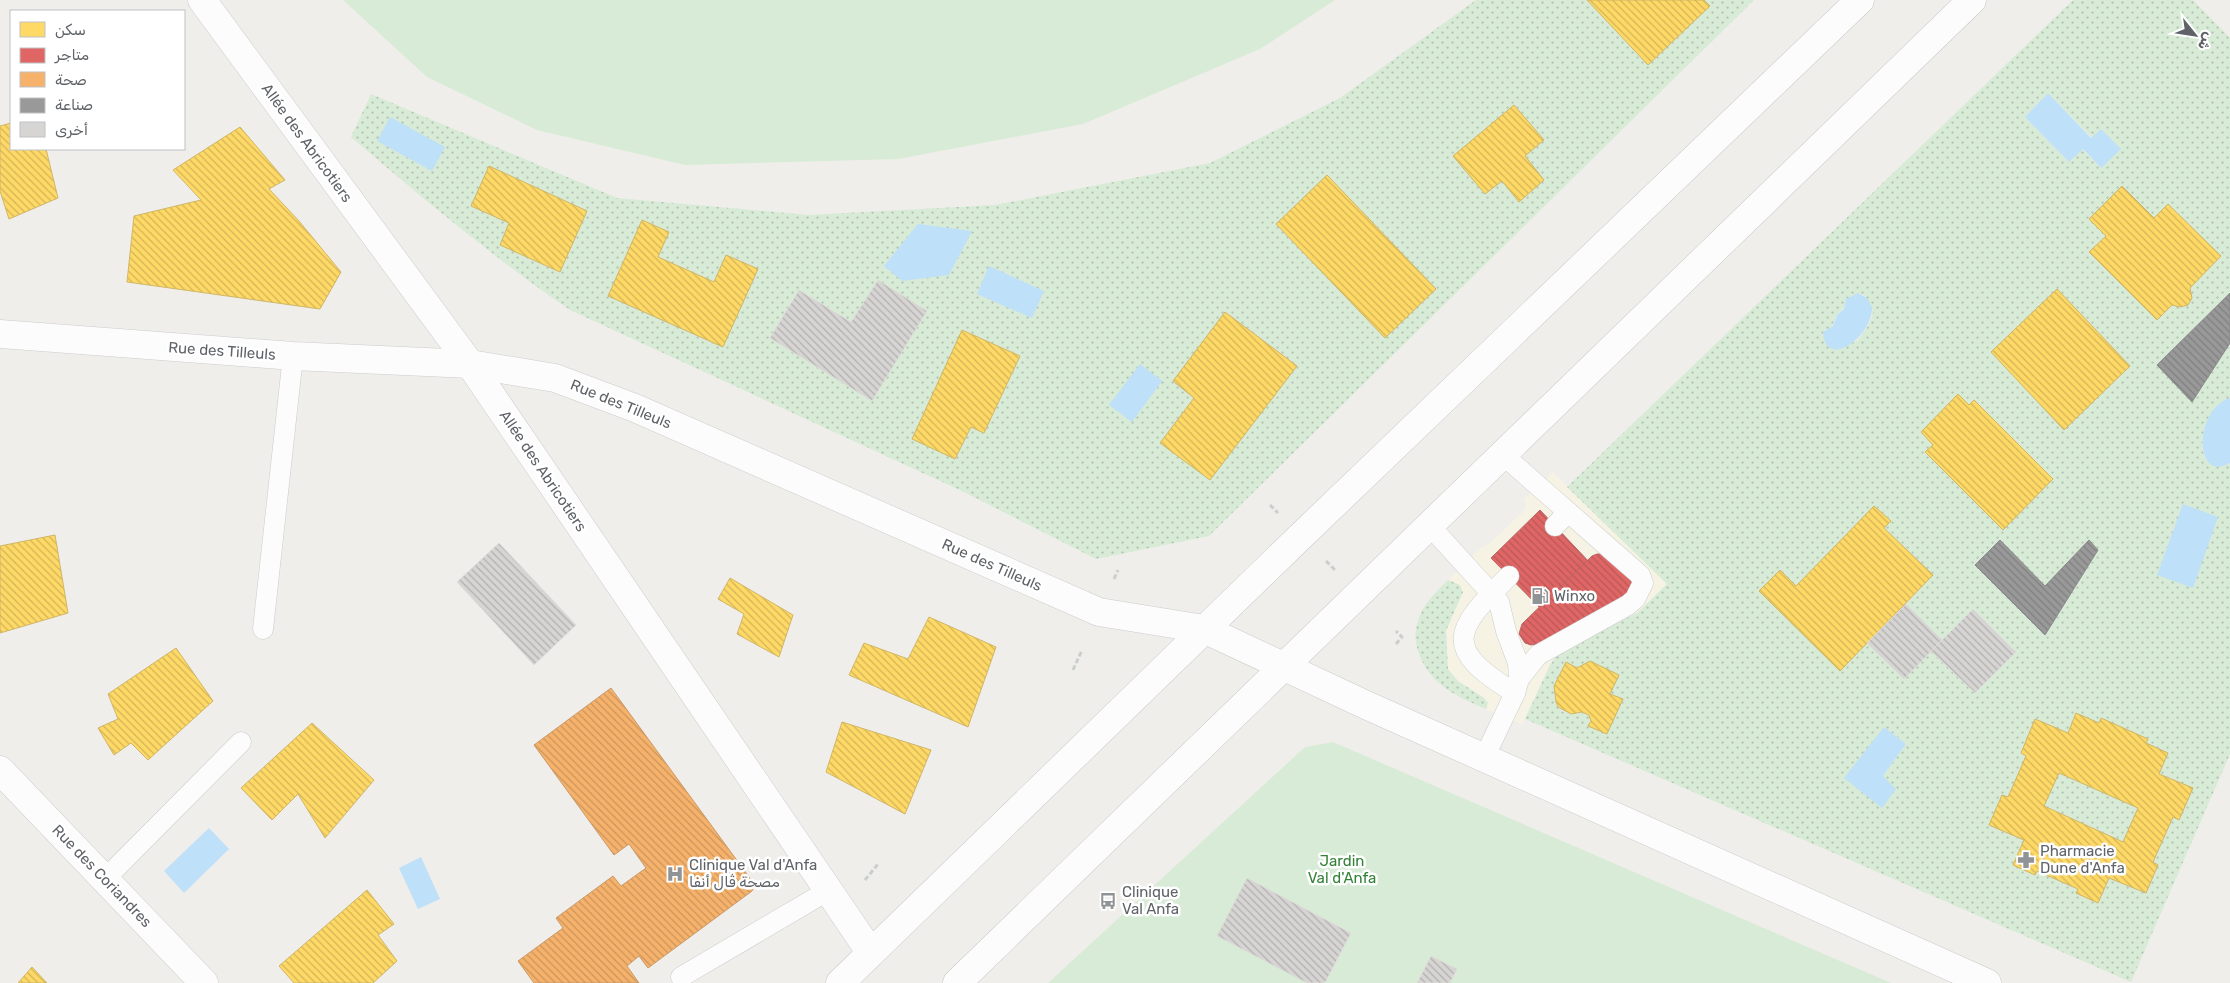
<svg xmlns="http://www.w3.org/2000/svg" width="2230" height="983" viewBox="0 0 2230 983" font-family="Rubik,'Noto Naskh Arabic',sans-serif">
  <defs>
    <pattern id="grass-dots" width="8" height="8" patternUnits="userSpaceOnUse" patternTransform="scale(1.25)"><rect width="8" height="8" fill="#d8ebd6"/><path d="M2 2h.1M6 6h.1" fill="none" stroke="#b2c2b1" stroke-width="1.8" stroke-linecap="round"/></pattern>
    <pattern id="homes-back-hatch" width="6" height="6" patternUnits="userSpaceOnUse" patternTransform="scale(1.25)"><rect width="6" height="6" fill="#ffd966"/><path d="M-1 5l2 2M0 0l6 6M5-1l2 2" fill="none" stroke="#d2b458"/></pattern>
    <pattern id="shops-back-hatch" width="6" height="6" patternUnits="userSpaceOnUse" patternTransform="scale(1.25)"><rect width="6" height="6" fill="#e06666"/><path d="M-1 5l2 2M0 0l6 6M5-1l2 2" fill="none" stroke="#b95858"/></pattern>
    <pattern id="health-back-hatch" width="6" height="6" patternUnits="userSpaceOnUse" patternTransform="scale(1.25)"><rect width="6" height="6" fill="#f6b26b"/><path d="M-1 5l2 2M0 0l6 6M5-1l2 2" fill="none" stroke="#ca945c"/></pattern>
    <pattern id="industry-back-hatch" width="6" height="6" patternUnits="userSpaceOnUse" patternTransform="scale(1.25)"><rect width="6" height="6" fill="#999"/><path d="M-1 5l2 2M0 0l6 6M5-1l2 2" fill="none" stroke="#808081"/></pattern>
    <pattern id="building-back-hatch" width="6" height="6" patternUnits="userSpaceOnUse" patternTransform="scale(1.25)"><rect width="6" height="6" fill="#d6d5d3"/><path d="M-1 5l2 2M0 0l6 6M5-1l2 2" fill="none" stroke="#b1b0af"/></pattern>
  </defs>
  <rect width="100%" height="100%" fill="#efeeea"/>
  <!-- commercial -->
  <path fill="#f7f3e4" d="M1553,472L1667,584L1637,613L1559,652L1550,665L1522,724L1486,709L1484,698L1458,681L1448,669L1446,631L1450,618L1461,598L1452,581L1448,580L1481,548L1489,544L1523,512L1526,505L1524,499Z"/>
  <!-- grass -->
  <g fill="url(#grass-dots)" fill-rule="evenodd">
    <path d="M1476,0H1587L1648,65L1710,6L1704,0H1754L1209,536L1096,559L964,492L570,310C493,257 422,198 351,137L371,94L617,198L809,215L995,205L1210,163L1340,98ZM1514,105L1544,140L1525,156L1544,180L1519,202L1502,181L1485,194L1453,156ZM489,166L587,211L559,272L500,245L509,223L471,206ZM1327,175L1436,289L1385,338L1276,224ZM642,220L669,232L658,257L714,282L608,296ZM878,280L927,311L872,401L770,338L800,290L851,322ZM963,330L1020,356L984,433L971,427L955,459L912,439ZM1297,366L1210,480L1160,443L1194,398L1173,381Z"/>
    <path d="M2073,0H2193L2230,38V293L2157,365L2192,402L2230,343V398C2197,409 2190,482 2230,463V754L2131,982L1525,719L1550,665L1559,652L1637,613L1667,584L1567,487ZM2048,93L2092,138L2101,168L2082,149L2069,162L2025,117ZM2122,186L2154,218L2168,204L2221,256L2190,288L2192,298C2187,307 2181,309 2172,305L2157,320L2089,253L2106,236L2089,219ZM2057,289L2130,366L2064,429L1991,352ZM1858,293L1865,296L1873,312C1870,324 1864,334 1855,342L1824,330L1831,328L1837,315ZM1958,394L1969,405L1974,400L2053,479L2003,529L1925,453L1933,445L1921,432ZM1874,506L1891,521L1884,528L1933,575L1906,604L1942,640L1973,609L2016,652L1975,693L1931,651L1867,643L1840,670L1780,570L1796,586ZM2000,541L2045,586L2089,541L2098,550L2045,635L1975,565ZM1565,663L1577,668L1619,675L1610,694L1623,700L1607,734L1589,726L1590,717L1586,713C1580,712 1575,715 1570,714C1543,708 1558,677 1565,663ZM2077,713L2099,723L2101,718L2147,739L2146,743L2159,774L2193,789L2173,817L2153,862L2158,865L2146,893L2109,878L2098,903L2076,893L2078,889L2037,871L2035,874L2013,865L2024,840L1989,825L2002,795L2008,797L2026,756L2021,753L2035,720L2068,733ZM1884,727L1906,744L1883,776Z"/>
    <path d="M1448,580L1460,585L1463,592L1446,631L1448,669L1458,681L1484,698L1488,703L1486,709C1458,697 1430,685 1419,654C1414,639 1414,628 1421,613C1427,600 1438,590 1448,580Z"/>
    <path d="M2059,773L2138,808L2123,842L2044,806Z"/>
  </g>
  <!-- park -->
  <g fill="#d8ebd6">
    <path d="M343,0H1335L1260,49L1083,124L898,159L685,165L537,130L427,77Z"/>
    <path d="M1333,742L1891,983H1048L1305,747Z"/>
  </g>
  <!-- water -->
  <g fill="#bfe0f9">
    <path d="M2048,93L2091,138L2101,129L2121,149L2101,168L2083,149L2069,162L2025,117Z"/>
    <path d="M390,117L445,147L432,171L377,141Z"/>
    <path d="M918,224L972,231L949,275L902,281L884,266Z"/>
    <path d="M989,266L1044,291L1032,318L977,294Z"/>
    <path d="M1858,293L1867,298L1872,307C1873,337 1825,371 1823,332L1833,326L1837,315L1844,309L1846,299Z"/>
    <path d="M1140,364L1162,381L1132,422L1109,405Z"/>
    <path d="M2230,398V463C2193,484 2194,409 2230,398Z"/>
    <path d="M2183,504L2218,517L2193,588L2157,575Z"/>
    <path d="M1884,727L1906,744L1883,776L1896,789L1882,808L1844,778Z"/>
    <path d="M209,828L229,849L184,893L164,871Z"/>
    <path d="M421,857L440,899L418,909L399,868Z"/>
  </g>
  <!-- homes -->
  <g fill="url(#homes-back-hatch)" stroke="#cfb667" fill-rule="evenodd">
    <path d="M1587,0H1704L1710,6L1648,65Z"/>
    <path d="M1514,105L1544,140L1525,156L1544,180L1519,202L1502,181L1485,194L1453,156Z"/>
    <path d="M11,123V149H46L58,198L9,219L0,191V126Z"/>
    <path d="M240,127L285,180L269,189L299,221L341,272L320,309L127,282L134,216L201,200L173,170Z"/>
    <path d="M489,166L587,211L560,272L500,245L509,223L471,206Z"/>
    <path d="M1327,175L1436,289L1385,338L1276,224Z"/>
    <path d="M2122,186L2154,218L2168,204L2221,256L2190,288L2192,298L2188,305L2180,307L2172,305L2157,320L2089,252L2106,236L2089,219Z"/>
    <path d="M642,220L669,232L658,257L714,282L726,255L758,269L723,347L608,296Z"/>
    <path d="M2057,289L2130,366L2064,430L1991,352Z"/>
    <path d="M1225,312L1297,366L1210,480L1160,443L1194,398L1173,381Z"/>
    <path d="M962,330L1020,356L984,433L971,427L955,459L912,439Z"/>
    <path d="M1958,394L1969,405L1974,400L2053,479L2003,530L1925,452L1933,445L1921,432Z"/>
    <path d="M1874,506L1891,521L1884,528L1933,575L1840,671L1759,591L1780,570L1796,586Z"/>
    <path d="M55,535L68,613L0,633V546Z"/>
    <path d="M730,578L793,615L779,657L737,634L744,614L718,599Z"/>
    <path d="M929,617L996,647L968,727L849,675L864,643L908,659Z"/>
    <path d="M176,648L213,701L148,760L131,743L114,755L98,728L118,719L108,694Z"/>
    <path d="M1590,661L1619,675L1610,694L1623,699L1607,734L1588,726L1591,721L1589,715L1582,712L1571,714L1558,707L1556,702L1554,686L1566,662L1577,668Z"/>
    <path d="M2076,713L2099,723L2101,718L2148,739L2146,743L2168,753L2159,774L2193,788L2179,820L2173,817L2153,862L2158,865L2146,893L2109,878L2098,903L2076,893L2078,889L2037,871L2035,875L2013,865L2024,840L1989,825L2002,795L2008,797L2026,756L2021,753L2035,719L2068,733ZM2059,773L2138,808L2123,842L2044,806Z"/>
    <path d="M842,722L931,750L905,814L826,772Z"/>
    <path d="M312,723L374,780L325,838L298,794L272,820L241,788Z"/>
    <path d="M367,890L394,924L378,935L397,961L373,983H294L279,966Z"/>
    <path d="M32,967L47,983H18Z"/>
  </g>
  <!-- shops -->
  <g fill="url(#shops-back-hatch)" stroke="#b96567">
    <path d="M1540,510L1592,565L1544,612L1491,558Z"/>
    <path d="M1597,554H1602L1631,580L1632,585L1624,599L1542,643L1531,645L1525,643L1519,634L1522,624L1592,556Z"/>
  </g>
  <!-- health -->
  <path fill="url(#health-back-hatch)" stroke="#c99a6a" d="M611,688L752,881L754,887L752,891L648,968L639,956L627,966L639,983H534L518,961L563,928L556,918L613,876L621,886L646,868L629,844L614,855L534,745Z"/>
  <!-- industry -->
  <g fill="url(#industry-back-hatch)" stroke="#88898a">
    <path d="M2230,293V343L2192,402L2157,365Z"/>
    <path d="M2000,540L2045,586L2089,540L2098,550L2045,635L1975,565Z"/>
  </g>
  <!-- building -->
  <g fill="url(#building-back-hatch)" stroke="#deddd9">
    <path d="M878,280L927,311L872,401L770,338L799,290L851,322Z"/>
    <path d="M499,543L576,625L534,665L457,582Z"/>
    <path d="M1906,604L1942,640L1904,679L1867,643Z"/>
    <path d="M1973,609L2016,652L1975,693L1931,651Z"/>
    <path d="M1247,878L1351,933L1325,983H1307L1217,936Z"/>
    <path d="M1431,956L1457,969L1450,983H1417Z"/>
  </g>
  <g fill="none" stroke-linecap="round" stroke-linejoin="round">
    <!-- service casing -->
    <g stroke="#cbcccc" stroke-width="21">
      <g id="service">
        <path d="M1503,455L1640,575L1643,583L1635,599L1628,605L1538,655L1519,679"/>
        <path d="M1430,526L1499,602L1506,631L1518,663L1519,679L1515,693L1484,758"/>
        <path d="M1555,526L1568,512"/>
        <path d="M1509,576C1454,630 1441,648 1515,693"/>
        <path d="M263,629L293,356"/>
        <path d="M105,879L241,742"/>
        <path d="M681,977L829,890"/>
      </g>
    </g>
    <!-- minor casing -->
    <g stroke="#cbcccc" stroke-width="29">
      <g id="minor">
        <path d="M202,0L470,364L871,953"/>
        <path d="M0,770L204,983"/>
      </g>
    </g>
    <!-- tertiary casing -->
    <g stroke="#cbcccc" stroke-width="29">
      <path id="tertiary" d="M0,334L293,356L470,364L555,378L635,408L1099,612L1204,629"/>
    </g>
    <!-- secondary casing -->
    <g stroke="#cacacb" stroke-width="29">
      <g id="secondary">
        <path d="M1204,629L1366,705L1987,983"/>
        <path d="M840,983L1301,536L1860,0"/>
        <path d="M957,983L1972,0"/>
      </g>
    </g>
    <!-- path -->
    <g stroke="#cacfcc" stroke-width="3" stroke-dasharray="5 2.5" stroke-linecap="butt">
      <path d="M1270,505L1278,513"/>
      <path d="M1326,561L1335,570"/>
      <path d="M1114,579L1118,570"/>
      <path d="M1396,644L1402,637L1396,631"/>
      <path d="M1073,670L1082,650"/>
      <path d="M865,880L878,864"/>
    </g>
    <!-- service -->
    <use href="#service" stroke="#fdfcfc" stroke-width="20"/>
    <!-- minor -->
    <use href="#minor" stroke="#fdfcfc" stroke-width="28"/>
    <!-- tertiary -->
    <use href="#tertiary" stroke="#fdfcfc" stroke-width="28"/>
    <!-- secondary -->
    <use href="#secondary" stroke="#fdfcfc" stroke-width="28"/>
  </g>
  <!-- icons -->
  <defs>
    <g id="fuel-bare" transform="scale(1.35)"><path d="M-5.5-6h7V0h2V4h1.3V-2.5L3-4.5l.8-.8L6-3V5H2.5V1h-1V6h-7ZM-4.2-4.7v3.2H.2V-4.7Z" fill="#919496" stroke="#fff" stroke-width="2.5" paint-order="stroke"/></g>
    <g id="pharmacy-bare" transform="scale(1.35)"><path d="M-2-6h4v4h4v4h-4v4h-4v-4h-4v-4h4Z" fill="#919496" stroke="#fff" stroke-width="2.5" paint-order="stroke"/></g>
    <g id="hospital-bare" transform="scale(1.35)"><path d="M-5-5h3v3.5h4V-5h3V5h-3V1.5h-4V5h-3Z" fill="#919496" stroke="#fff" stroke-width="2.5" paint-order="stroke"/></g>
    <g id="bus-bare" transform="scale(1.35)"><path d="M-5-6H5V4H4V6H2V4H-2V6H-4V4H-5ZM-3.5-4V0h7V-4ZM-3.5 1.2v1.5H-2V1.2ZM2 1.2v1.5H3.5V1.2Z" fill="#919496" stroke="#fff" stroke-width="2.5" paint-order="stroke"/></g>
  </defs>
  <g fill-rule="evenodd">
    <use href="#fuel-bare" x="1540" y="596"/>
    <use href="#pharmacy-bare" x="2026" y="860"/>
    <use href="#hospital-bare" x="675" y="874"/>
    <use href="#bus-bare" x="1108" y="901"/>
  </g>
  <g text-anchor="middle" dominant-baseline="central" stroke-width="5" stroke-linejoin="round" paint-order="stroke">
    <!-- street labels -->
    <g font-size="15" fill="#5f6368" stroke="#fff">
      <text transform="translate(307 143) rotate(54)">Allée des Abricotiers</text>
      <text transform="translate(222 351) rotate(4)">Rue des Tilleuls</text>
      <text transform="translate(621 404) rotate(22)">Rue des Tilleuls</text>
      <text transform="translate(543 471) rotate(56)">Allée des Abricotiers</text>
      <text transform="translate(992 565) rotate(24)">Rue des Tilleuls</text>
      <text transform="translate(102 876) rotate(46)">Rue des Coriandres</text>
    </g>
    <!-- poi labels -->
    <g font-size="15" fill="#5f6368" stroke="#fff" text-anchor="start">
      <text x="1554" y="596">Winxo</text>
      <text x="2040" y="851">Pharmacie<tspan x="2040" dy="17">Dune d'Anfa</tspan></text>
      <text x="689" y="865">Clinique Val d'Anfa<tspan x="689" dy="17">مصحة ڤال أنفا</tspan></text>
      <text x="1122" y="892">Clinique<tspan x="1122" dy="17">Val Anfa</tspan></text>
    </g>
    <!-- park labels -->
    <g font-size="15" fill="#348238" stroke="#fff">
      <text x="1342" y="861">Jardin<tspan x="1342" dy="17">Val d'Anfa</tspan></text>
    </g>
  </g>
  <!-- legend -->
  <rect x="10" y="10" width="175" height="140" fill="#ffffff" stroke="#bfc1c3"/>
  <rect x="20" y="22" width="25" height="15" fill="#ffd966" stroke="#bfc1c3"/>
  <text x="55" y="35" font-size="15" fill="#5f6368">سكن</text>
  <rect x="20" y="48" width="25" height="15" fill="#e06666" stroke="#bfc1c3"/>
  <text x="55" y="60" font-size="15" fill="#5f6368">متاجر</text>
  <rect x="20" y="72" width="25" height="15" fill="#f6b26b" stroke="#bfc1c3"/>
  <text x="55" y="85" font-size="15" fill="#5f6368">صحة</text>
  <rect x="20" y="98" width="25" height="15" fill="#999999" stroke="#bfc1c3"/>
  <text x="55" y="110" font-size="15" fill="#5f6368">صناعة</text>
  <rect x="20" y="122" width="25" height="15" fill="#d6d5d3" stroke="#bfc1c3"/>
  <text x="55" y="135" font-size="15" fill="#5f6368">أخرى</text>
  <!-- north arrow -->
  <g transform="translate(2195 35) rotate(120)" stroke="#ffffff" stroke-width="4" paint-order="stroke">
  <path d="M0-4L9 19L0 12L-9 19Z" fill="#5f6368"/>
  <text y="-8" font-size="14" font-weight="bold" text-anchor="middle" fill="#5f6368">ش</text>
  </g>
</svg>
